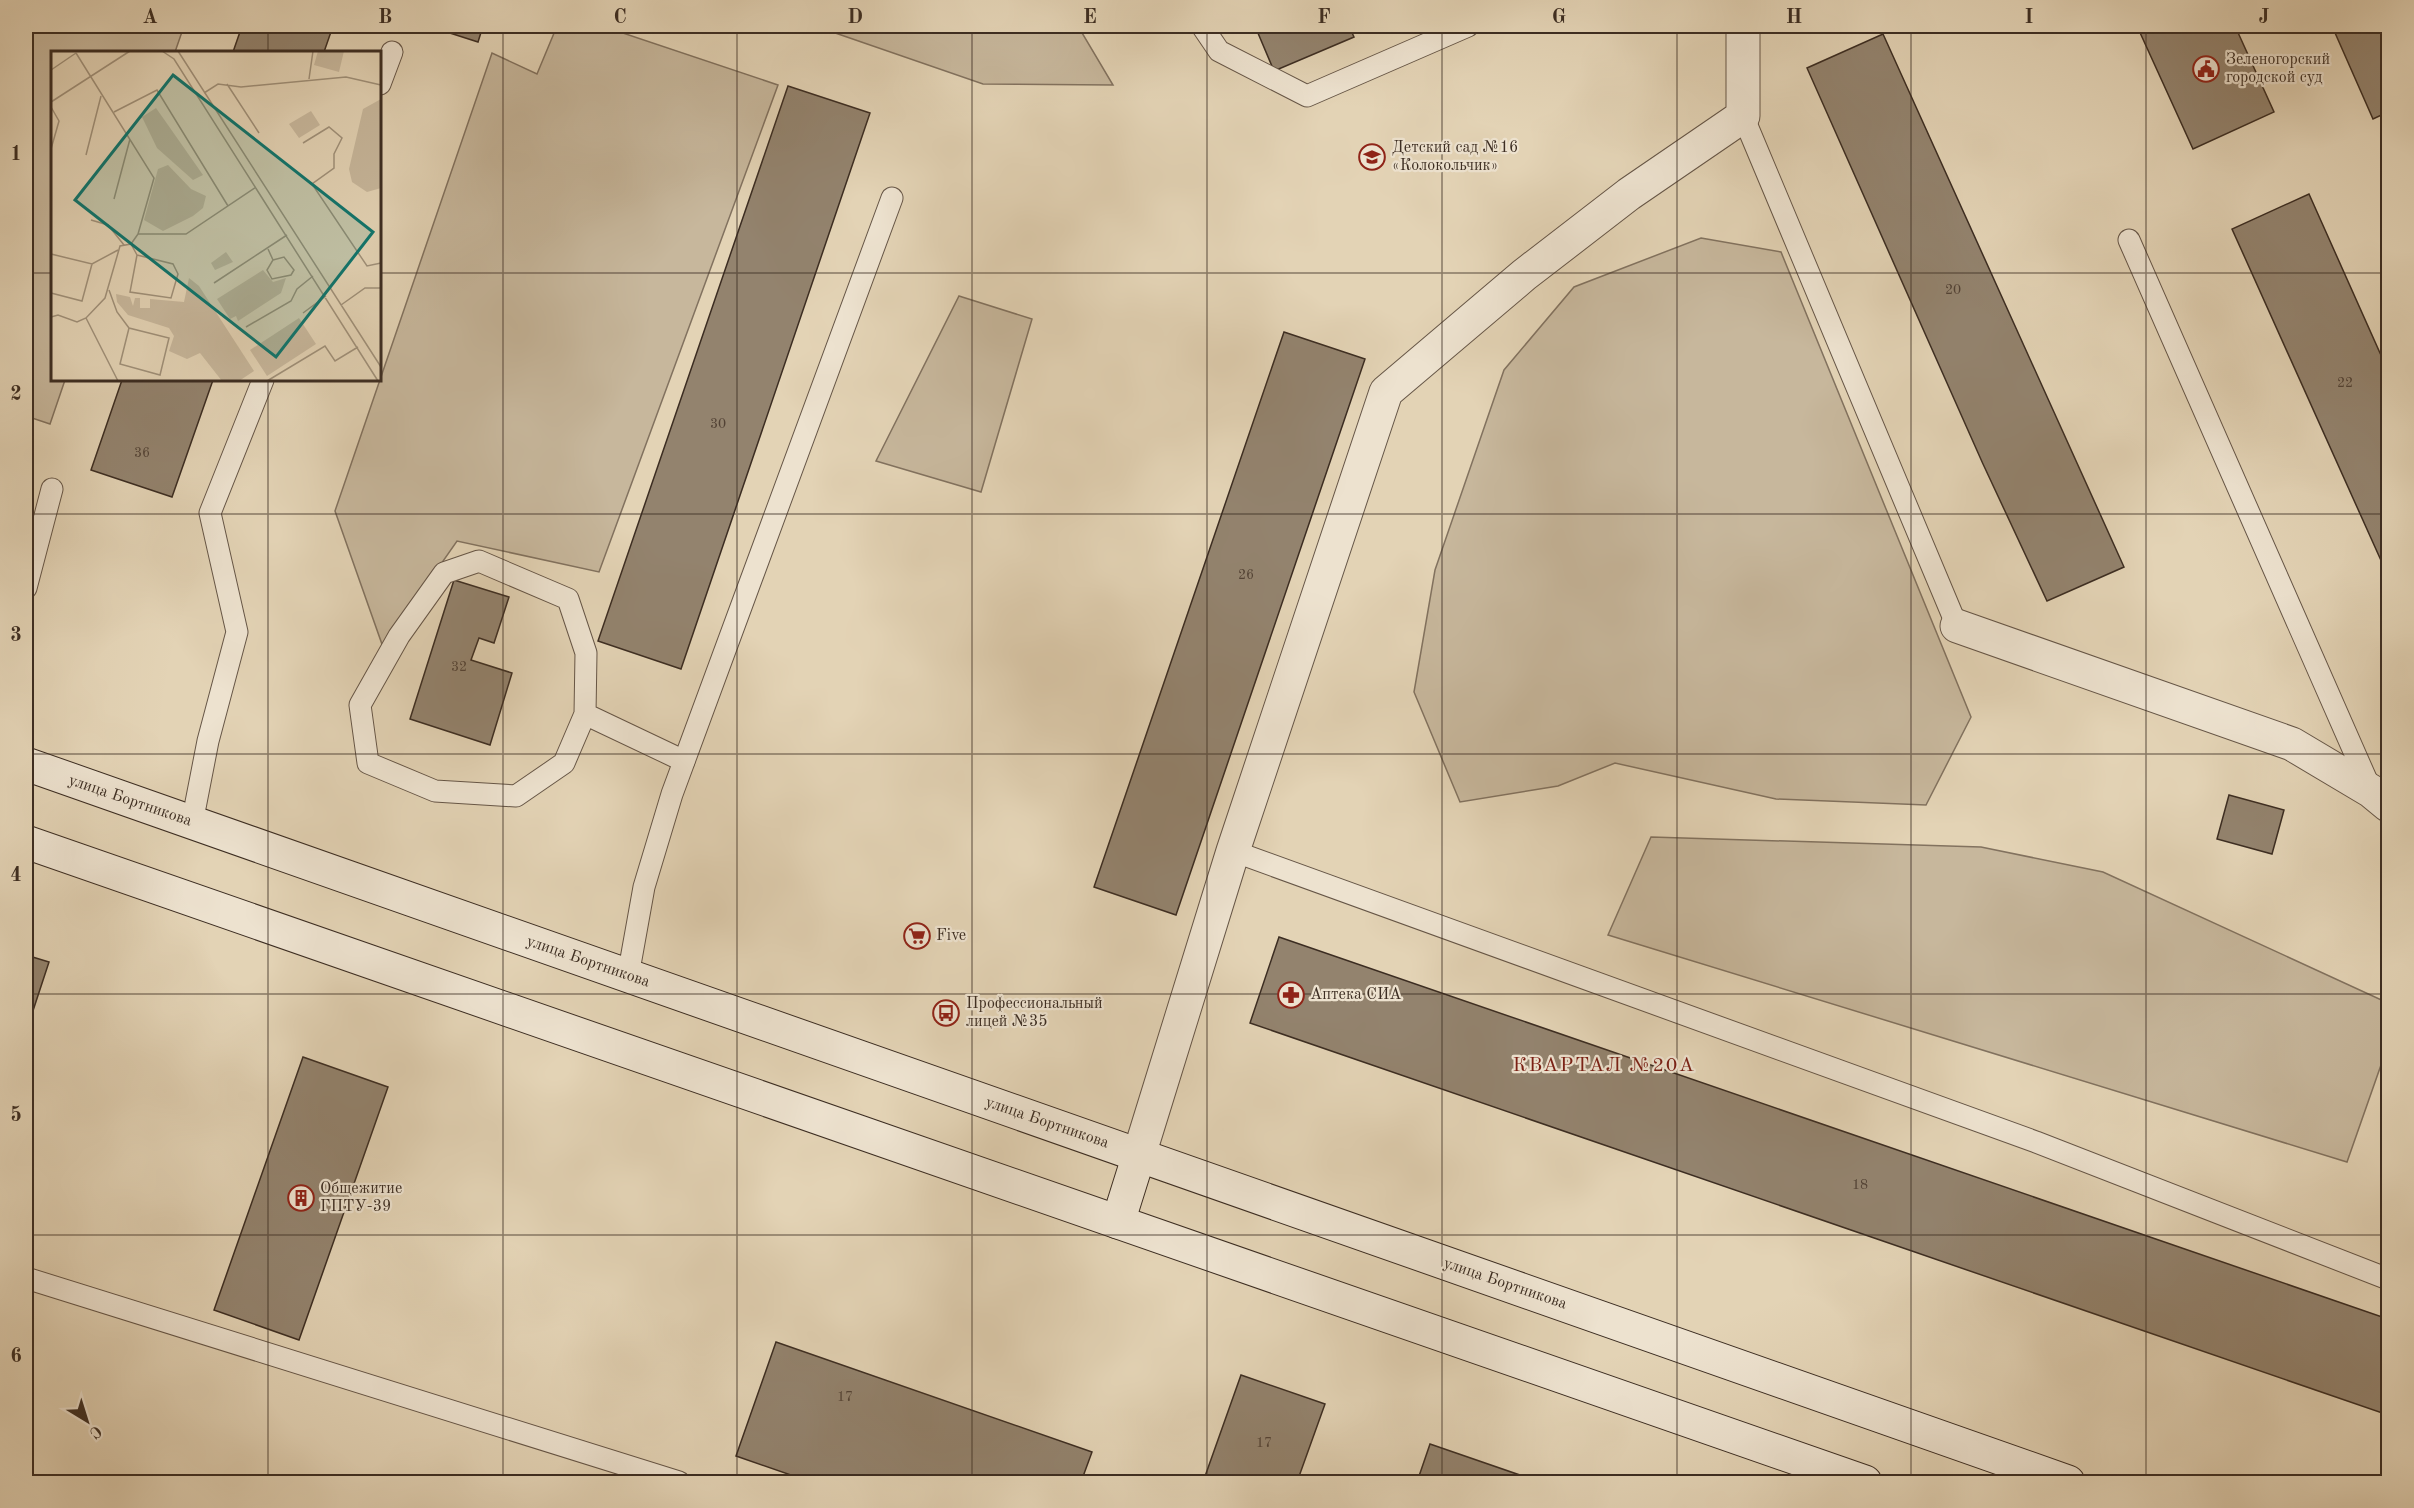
<svg xmlns="http://www.w3.org/2000/svg" width="2414" height="1508" viewBox="0 0 2414 1508" font-family="'Old Standard TT',serif">
  <rect width="100%" height="100%" fill="#e3d3b5"/>
  <filter id="stains"><feTurbulence type="fractalNoise" baseFrequency=".00333" numOctaves="4"/><feColorMatrix values="0 0 0 0 .2 0 0 0 0 .09 0 0 0 0 .02 0 0 0 .5 -.17"/></filter>
  <radialGradient id="worn" r=".72"><stop offset=".6" stop-color="#630" stop-opacity="0"/><stop offset="1" stop-color="#630" stop-opacity=".3"/></radialGradient>
  <!-- green -->
  <g fill="#c7b79c" stroke="#82725f" stroke-width="1.5">
    <path d="M26,26H184L175,52H52V380H65L50,424L26,416Z"/>
    <path d="M557,26H602L778,85L599,572L457,541L383,647L335,511L492,53L537,74Z"/>
    <path d="M815,26H1078L1113,85L983,84Z"/>
    <path d="M1701,238L1781,252L1971,717L1926,805L1776,799L1615,763L1558,786L1460,802L1414,692L1435,570L1504,370L1574,287Z"/>
    <path d="M959,296L1032,319L981,492L876,461Z"/>
    <path d="M1651,837L1981,847L2103,872L2388,1003V1045L2347,1162L1608,935Z"/>
  </g>
  <!-- building -->
  <g fill="#93836e" stroke="#3c2d22" stroke-width="1.5">
    <path d="M242,26H333L324,52H233Z"/>
    <path d="M428,26H483L478,42Z"/>
    <path d="M1255,26H1349L1354,37L1274,71Z"/>
    <path d="M2137,26H2235L2274,112L2193,149Z"/>
    <path d="M2332,26H2388V112L2373,119Z"/>
    <path d="M1883,34L2124,567L2047,601L1983,464L1807,68Z"/>
    <path d="M788,86L870,113L681,669L598,641Z"/>
    <path d="M2309,194L2388,371V576L2232,229Z"/>
    <path d="M1284,332L1365,359L1176,915L1094,887Z"/>
    <path d="M122,380H213L172,497L91,470Z"/>
    <path d="M454,580L509,597L494,643L479,638L471,660L512,673L490,745L410,719Z"/>
    <path d="M2229,795L2284,810L2272,854L2217,839Z"/>
    <path d="M1279,937L2388,1319V1415L1250,1023Z"/>
    <path d="M26,955L49,962L26,1032Z"/>
    <path d="M303,1057L388,1087L299,1340L214,1310Z"/>
    <path d="M776,1342L1092,1452L1081,1482H811L736,1456Z"/>
    <path d="M1241,1375L1325,1404L1297,1482H1203Z"/>
    <path d="M1430,1444L1540,1482H1417Z"/>
  </g>
  <g fill="none" stroke-linecap="round" stroke-linejoin="round">
    <!-- lane casing -->
    <g stroke="#665647" stroke-width="23">
      <g id="lane">
        <path d="M1202,26L1219,51L1307,96L1468,26"/>
        <path d="M380,84L392,52"/>
        <path d="M1743,116L1957,626"/>
        <path d="M2129,240L2371,790"/>
        <path d="M26,588L52,489"/>
        <path d="M585,714L564,763L516,796L435,791L368,763L360,705L399,636L444,573L479,561L568,599L586,653L585,714L684,761"/>
        <path d="M192,823L208,741L237,632L210,513L263,380"/>
        <path d="M1233,851L2036,1142L2388,1279"/>
        <path d="M628,976L644,887L672,794L892,198"/>
        <path d="M26,1278L679,1482"/>
      </g>
    </g>
    <!-- street casing -->
    <g stroke="#665647" stroke-width="35">
      <g id="street">
        <path d="M1957,626L2292,744L2371,791L2388,805"/>
        <path d="M1139,1155L1233,851L1386,392L1524,275L1629,194L1743,116V26"/>
      </g>
    </g>
    <!-- secondary casing -->
    <g stroke="#3c2d22" stroke-width="35">
      <g id="secondary">
        <path d="M26,764L2068,1482"/>
        <path d="M26,842L1865,1482"/>
        <path d="M1118,1222L1139,1155"/>
      </g>
    </g>
    <!-- lane -->
    <use href="#lane" stroke="#ede2cf" stroke-width="21"/>
    <!-- street -->
    <use href="#street" stroke="#ede2cf" stroke-width="33"/>
    <!-- secondary -->
    <use href="#secondary" stroke="#ede2cf" stroke-width="33"/>
  </g>
  <!-- grid -->
  <path fill="none" stroke="#3c2d22" stroke-width="1.5" stroke-opacity="0.55" d="M268,26V52M503,26V1482M737,26V1482M972,26V1482M1207,26V1482M1442,26V1482M1677,26V1482M1911,26V1482M2146,26V1482M26,273H52M380,273H2388M268,380V1482M26,514H2388M26,754H2388M26,994H2388M26,1235H2388"/>
  <!-- icons -->
  <defs>
    <g id="civic-ring" transform="scale(1.35)"><circle r="9.5" fill="#ede2cf" stroke="#8f2418" stroke-width="1.5"/><path d="M-.6-6.5H3V-4.5H.6V-3L4-1V1h2V6H-6V1h2V-1L-.6-3ZM-1.2 2.5V6h2.4V2.5Z" fill="#8f2418"/></g>
    <g id="school-ring" transform="scale(1.35)"><circle r="9.5" fill="#ede2cf" stroke="#8f2418" stroke-width="1.5"/><path d="M0-5L7-2L0 1L-7-2ZM-4 1L0 2.5L4 1V4Q0 6-4 4Z" fill="#8f2418"/></g>
    <g id="supermarket-ring" transform="scale(1.35)"><circle r="9.5" fill="#ede2cf" stroke="#8f2418" stroke-width="1.5"/><path d="M-6-5.5h2.5l.6 2H6L4.5 2H-2.5L-4.4-4H-6ZM-1.5 3.2a1.3 1.3 0 1 0 .1 0ZM3 3.2a1.3 1.3 0 1 0 .1 0Z" fill="#8f2418"/></g>
    <g id="pharmacy-ring" transform="scale(1.35)"><circle r="9.5" fill="#ede2cf" stroke="#8f2418" stroke-width="1.5"/><path d="M-2-6h4v4h4v4h-4v4h-4v-4h-4v-4h4Z" fill="#8f2418"/></g>
    <g id="bus-ring" transform="scale(1.35)"><circle r="9.5" fill="#ede2cf" stroke="#8f2418" stroke-width="1.5"/><path d="M-5-6H5V4H4V6H2V4H-2V6H-4V4H-5ZM-3.5-4V0h7V-4ZM-3.5 1.2v1.5H-2V1.2ZM2 1.2v1.5H3.5V1.2Z" fill="#8f2418"/></g>
    <g id="building-ring" transform="scale(1.35)"><circle r="9.5" fill="#ede2cf" stroke="#8f2418" stroke-width="1.5"/><path d="M-4-6H4V6H1V3H-1V6H-4ZM-2.5-4.3h1.7v1.8h-1.7ZM.8-4.3h1.7v1.8H.8ZM-2.5-1h1.7V.8h-1.7ZM.8-1h1.7V.8H.8Z" fill="#8f2418"/></g>
  </defs>
  <g fill-rule="evenodd">
    <use href="#civic-ring" x="2206" y="69"/>
    <use href="#school-ring" x="1372" y="157"/>
    <use href="#supermarket-ring" x="917" y="936"/>
    <use href="#pharmacy-ring" x="1291" y="995"/>
    <use href="#bus-ring" x="946" y="1013"/>
    <use href="#building-ring" x="301" y="1198"/>
  </g>
  <g text-anchor="middle" dominant-baseline="central" stroke-width="4.5" stroke-linejoin="round" paint-order="stroke">
    <!-- number labels -->
    <g font-size="14" fill="#524235">
      <text x="1953" y="290">20</text>
      <text x="2345" y="383">22</text>
      <text x="718" y="424">30</text>
      <text x="142" y="453">36</text>
      <text x="1246" y="575">26</text>
      <text x="459" y="667">32</text>
      <text x="1860" y="1185">18</text>
      <text x="845" y="1397">17</text>
      <text x="1264" y="1443">17</text>
    </g>
    <!-- poi labels -->
    <g font-size="16" fill="#3c2d22" stroke="#ede2cf" text-anchor="start">
      <text x="2226" y="60">Зеленогорский<tspan x="2226" dy="18">городской суд</tspan></text>
      <text x="1392" y="148">Детский сад №16<tspan x="1392" dy="18">«Колокольчик»</tspan></text>
      <text x="936" y="936">Five</text>
      <text x="1310" y="995">Аптека СИА</text>
      <text x="966" y="1004">Профессиональный<tspan x="966" dy="18">лицей №35</tspan></text>
      <text x="320" y="1189">Общежитие<tspan x="320" dy="18">ГПТУ-39</tspan></text>
    </g>
    <!-- street labels -->
    <g font-size="16" fill="#3c2d22" stroke="#ede2cf">
      <text transform="translate(130 801) rotate(19)">улица Бортникова</text>
      <text transform="translate(588 962) rotate(19)">улица Бортникова</text>
      <text transform="translate(1047 1123) rotate(19)">улица Бортникова</text>
      <text transform="translate(1505 1284) rotate(19)">улица Бортникова</text>
    </g>
    <!-- quarter labels -->
    <g font-size="20" letter-spacing="1.5" fill="#7a1f14" stroke="#ede2cf">
      <text x="1604" y="1066">КВАРТАЛ №20А</text>
    </g>
  </g>
  <!-- overview -->
  <g transform="translate(51 51)">
    <rect width="330" height="330" fill="#e3d3b5"/>
    <path d="M267,0H293L288,21L263,14ZM330,48V137L316,141L301,131L298,118L312,58ZM105,57L117,74L152,124L142,129L106,97L91,66ZM260,60L269,74L248,87L238,73ZM117,114L140,138L155,145L152,157L142,165L112,180L93,169L107,118ZM175,201L182,211L164,219L160,212ZM212,219L222,231L235,227L230,242L187,270L185,265L179,268L166,248ZM138,227L148,235L203,320L188,330H171L149,302L136,308L118,300L123,285L118,277L77,264L66,251L65,243L79,246L82,255L84,247H89V257H99V248L133,251ZM248,267L265,293L216,325L199,299Z" fill="#c7b79c"/>
    <path fill="none" stroke="#a0917a" stroke-width="1.5" d="M111,0L123,8L327,330M127,0L330,316M25,2L103,127L87,183M0,19L25,2M258,28L262,0M176,33L208,82M153,42L167,33L190,36L295,26L330,34M0,51L79,0M0,56L8,70L0,98M63,61L106,39L177,155M252,92L278,76L291,87L283,103V117L261,133L316,215L330,212M35,104L50,45M63,148L79,88M40,169L57,174L73,194M80,193L86,204L79,241L120,247L127,223L122,213L86,204M217,198L222,209L216,219L221,228L240,224L243,219L233,206L222,209M0,203L41,213L67,199M163,232L236,184M58,239L66,261L78,277L118,287L109,324L69,313L78,277M0,242L31,250L41,213M290,254L314,237H330M252,262L275,245M0,266L7,264L26,271L35,267L54,247L69,195L80,193L87,183H135L205,136M35,267L67,330M195,276L240,250L246,238L262,225M216,330L274,295L284,310L307,296"/>
    <path fill="#0f766e" fill-opacity="0.15" stroke="#0f766e" stroke-width="3" d="M122,24L322,181L225,306L24,149Z"/>
    <rect width="330" height="330" fill="none" stroke="#3c2d22" stroke-width="3"/>
  </g>
  <!-- margin -->
  <rect width="2414" height="1508" fill="none" stroke="#e3d3b5" stroke-width="66"/>
  <!-- north arrow -->
  <g transform="translate(87 1421) rotate(142)" stroke="#ede2cf" stroke-width="4.5" paint-order="stroke">
  <path d="M0-4.5L10 22L0 15L-10 22Z" fill="#3c2d22"/>
  <text y="-9" font-size="16" font-weight="bold" text-anchor="middle" fill="#3c2d22">С</text>
  </g>
  <rect x="33" y="33" width="2348" height="1442" fill="none" stroke="#3c2d22" stroke-width="2"/>
  <g font-size="20" text-anchor="middle" font-weight="bold" fill="#3c2d22">
    <text x="150" y="23">A</text>
    <text x="385" y="23">B</text>
    <text x="620" y="23">C</text>
    <text x="855" y="23">D</text>
    <text x="1090" y="23">E</text>
    <text x="1324" y="23">F</text>
    <text x="1559" y="23">G</text>
    <text x="1794" y="23">H</text>
    <text x="2029" y="23">I</text>
    <text x="2264" y="23">J</text>
    <text x="16" y="160">1</text>
    <text x="16" y="400">2</text>
    <text x="16" y="641">3</text>
    <text x="16" y="881">4</text>
    <text x="16" y="1121">5</text>
    <text x="16" y="1362">6</text>
  </g>
  <rect width="100%" height="100%" filter="url(#stains)"/>
  <rect width="100%" height="100%" fill="url(#worn)"/>
</svg>
